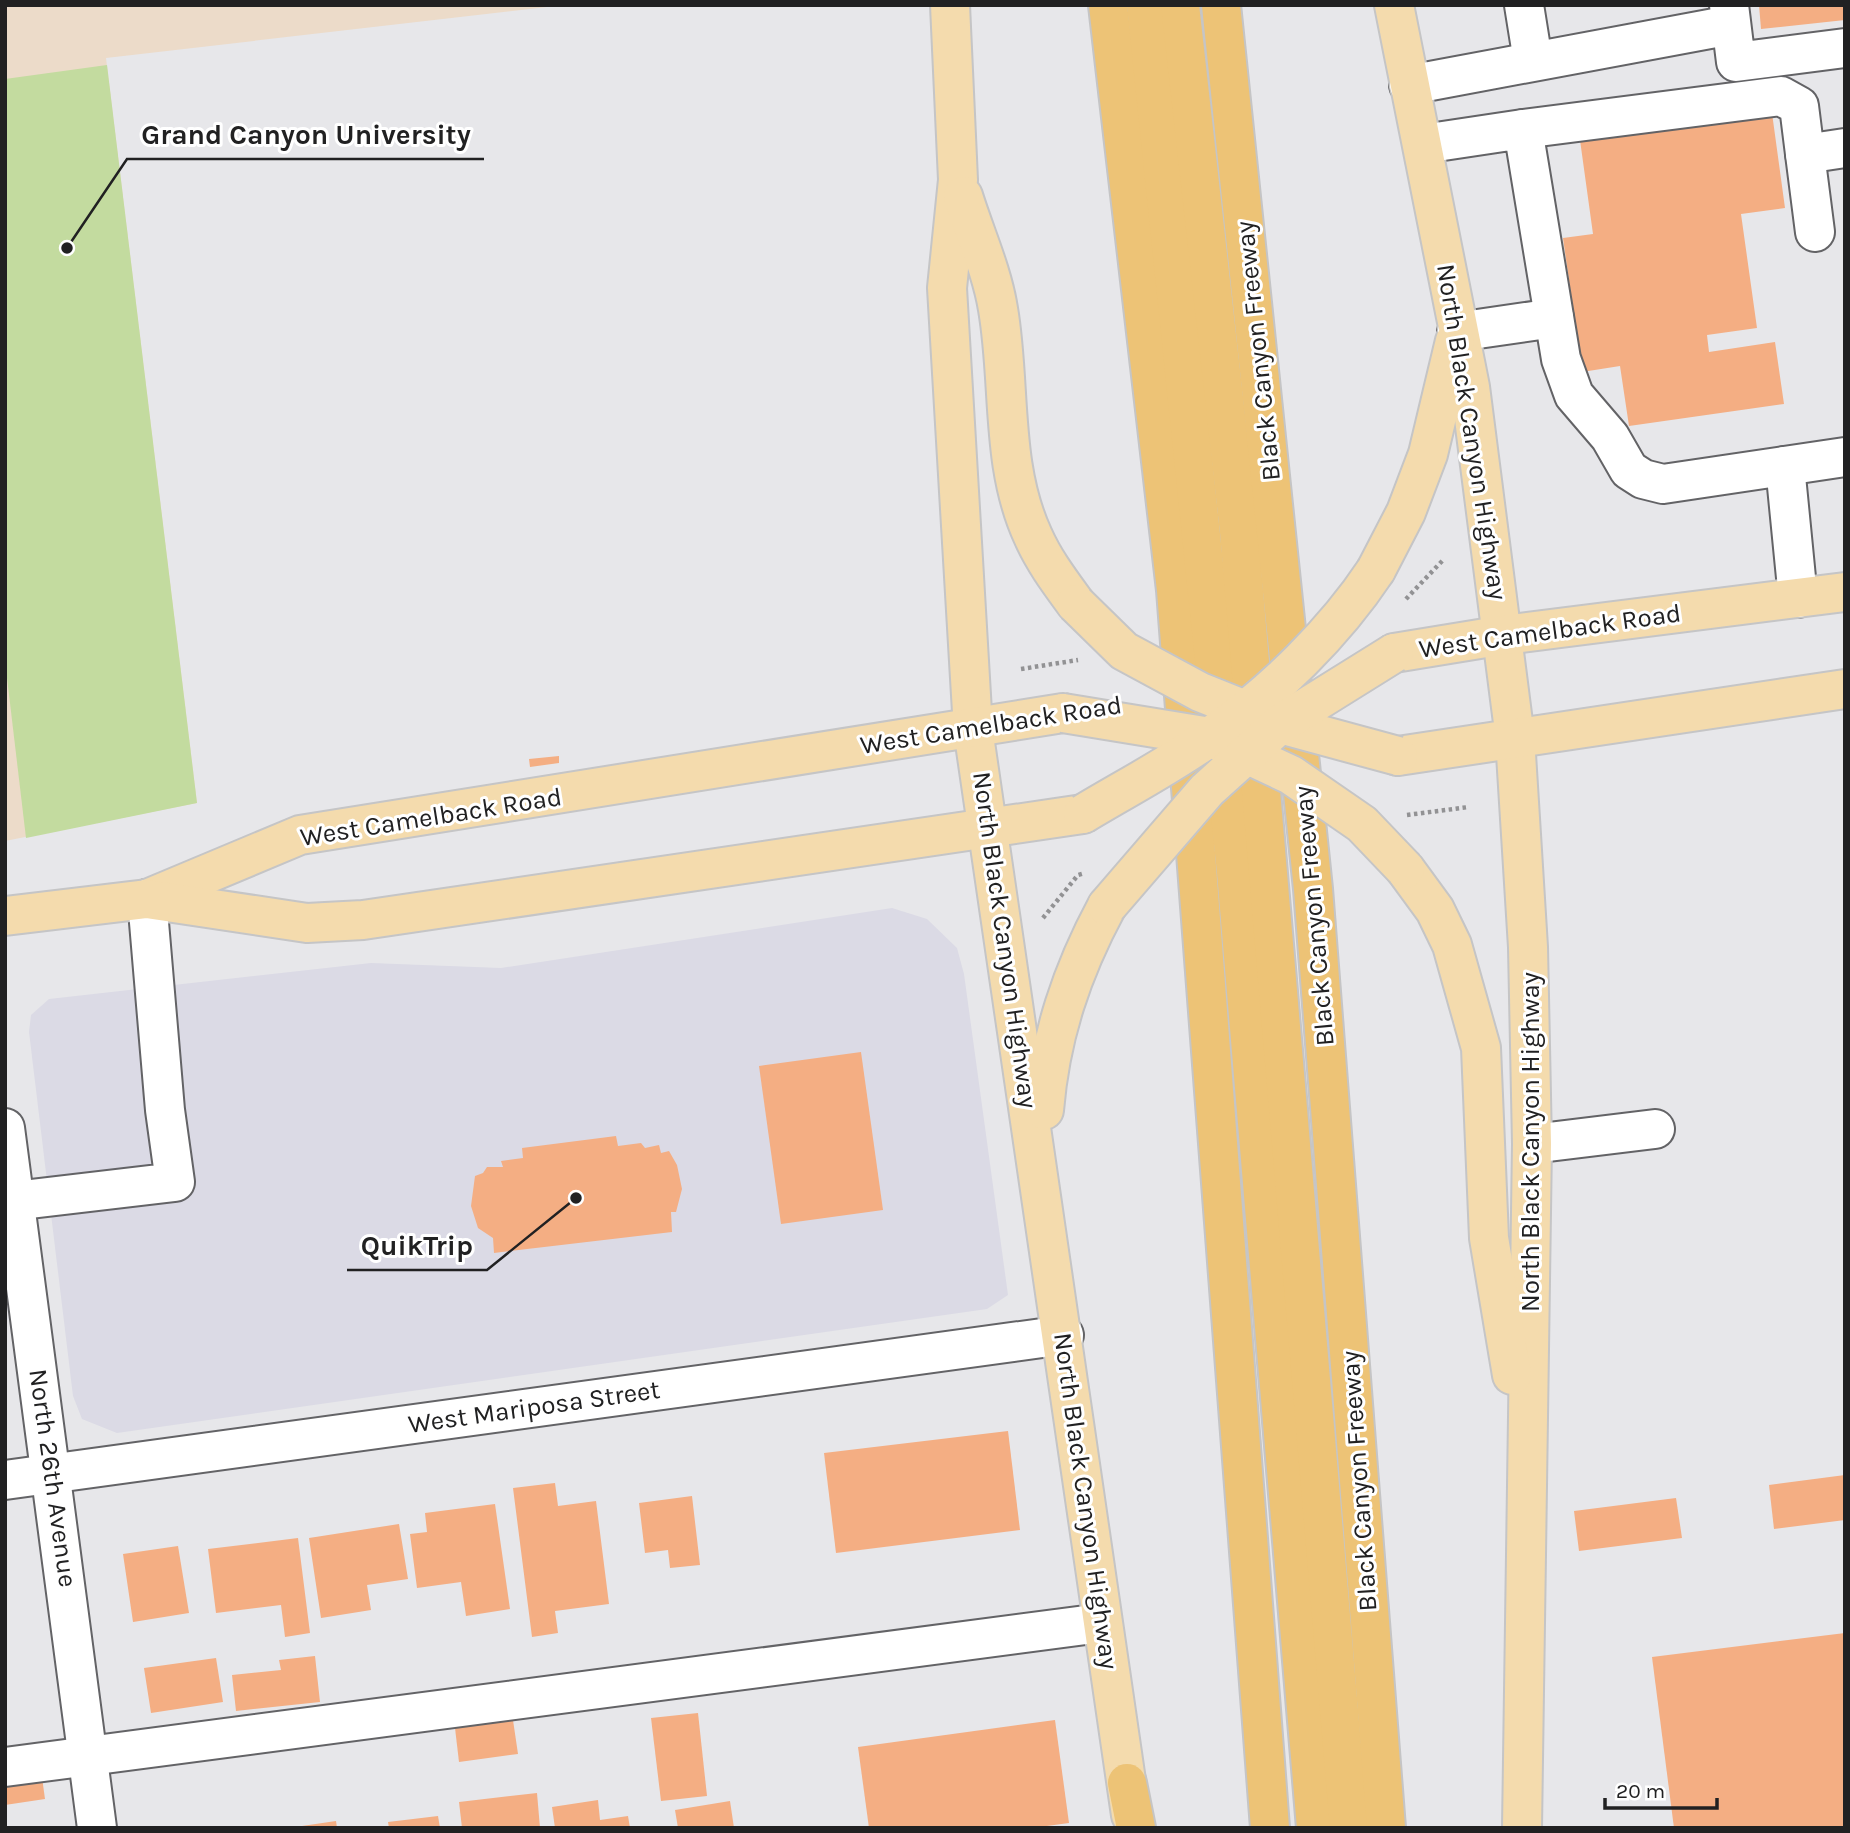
<svg xmlns="http://www.w3.org/2000/svg" width="1850" height="1833" viewBox="0 0 1850 1833" font-family="Karla,sans-serif">
  <rect width="100%" height="100%" fill="#e7e7ea"/>
  <!-- built -->
  <path fill="#dbdae5" d="M892,908L927,919L957,948L964,974L1008,1295L987,1309L117,1433L82,1419L73,1396L29,1032L31,1015L49,999L371,963L501,968Z"/>
  <!-- education -->
  <path fill="#ecdbc9" d="M5,5H564L106,58L197,803L5,841Z"/>
  <!-- green -->
  <path fill="#c3db9f" d="M107,65L197,803L26,838L5,661V79Z"/>
  <!-- building -->
  <g fill="#f4ae83">
    <path d="M1759,5H1845V20L1761,29Z"/>
    <path d="M1772,113L1785,208L1741,214L1757,328L1707,335L1709,352L1775,342L1784,404L1629,426L1620,366L1582,372L1563,238L1593,234L1580,140Z"/>
    <path d="M559,756V763L530,767L529,759Z"/>
    <path d="M861,1052L883,1210L781,1224L759,1066Z"/>
    <path d="M616,1136L618,1146L641,1143L645,1148L659,1145L661,1153L669,1151L677,1165L682,1189L676,1212H671L672,1232L494,1253L493,1238L478,1228L471,1206L475,1176L483,1173L487,1167H503L501,1161L523,1158L522,1148Z"/>
    <path d="M1008,1431L1020,1530L836,1553L824,1453Z"/>
    <path d="M1845,1475V1520L1774,1529L1769,1485Z"/>
    <path d="M555,1483L558,1506L596,1501L609,1604L555,1611L558,1633L532,1637L513,1488Z"/>
    <path d="M692,1496L700,1565L670,1568L668,1550L645,1553L639,1503Z"/>
    <path d="M1676,1498L1682,1538L1579,1551L1574,1511Z"/>
    <path d="M495,1504L510,1609L466,1616L461,1582L417,1588L410,1534L427,1532L425,1513Z"/>
    <path d="M399,1524L408,1579L367,1585L371,1610L321,1618L309,1538Z"/>
    <path d="M298,1538L310,1633L285,1637L281,1605L216,1613L208,1549Z"/>
    <path d="M178,1546L189,1613L133,1622L123,1554Z"/>
    <path d="M1845,1633V1828H1674L1652,1657Z"/>
    <path d="M315,1656L320,1702L236,1711L232,1675L281,1670L279,1660Z"/>
    <path d="M216,1658L223,1702L151,1713L144,1668Z"/>
    <path d="M698,1713L707,1796L661,1801L651,1718Z"/>
    <path d="M513,1720L518,1754L459,1762L455,1728Z"/>
    <path d="M1055,1720L1069,1823L1032,1828H869L858,1747Z"/>
    <path d="M41,1770L45,1799L5,1805V1775Z"/>
    <path d="M537,1793L540,1828H462L459,1802Z"/>
    <path d="M598,1800L600,1820L628,1816L630,1828H555L552,1807Z"/>
    <path d="M730,1801L734,1828H678L675,1810Z"/>
    <path d="M438,1816L440,1828H389L388,1822Z"/>
    <path d="M336,1821L337,1828H302V1826Z"/>
  </g>
  <g fill="none" stroke-linecap="round" stroke-linejoin="round">
    <!-- minor casing -->
    <g stroke="#636366" stroke-width="42">
      <g id="minor">
        <path d="M1524,5L1533,61"/>
        <path d="M1729,5L1736,62L1845,48"/>
        <path d="M1409,85L1731,25"/>
        <path d="M1523,129L1781,96L1799,106L1805,154"/>
        <path d="M1423,144L1523,129L1561,359L1574,395L1610,437L1629,470L1643,479L1663,484L1845,457"/>
        <path d="M1815,232L1805,154L1845,148"/>
        <path d="M1457,332L1554,318"/>
        <path d="M1785,466L1798,598"/>
        <path d="M5,1128L97,1828"/>
        <path d="M1532,1144L1655,1129"/>
        <path d="M5,1202L175,1182L165,1110L147,899"/>
        <path d="M5,1480L1064,1335"/>
        <path d="M5,1767L1101,1623"/>
      </g>
    </g>
    <!-- major casing -->
    <g stroke="#c5c5c6" stroke-width="42">
      <g id="major">
        <path d="M950,5L958,180L947,288L973,729L1131,1815"/>
        <path d="M1394,5L1470,387L1515,738L1528,947L1532,1144L1522,1828"/>
        <path d="M963,196C974,232 992,271 998,309C1011,384 1000,465 1033,536C1044,561 1060,582 1076,604"/>
        <path d="M1376,570L1406,512L1428,454L1455,341"/>
        <path d="M1394,653L1504,635L1845,592"/>
        <path d="M1398,756L1845,689"/>
        <path d="M1405,869L1435,910L1452,945L1481,1048L1489,1238L1512,1375"/>
        <path d="M147,899L300,835L1063,713"/>
        <path d="M5,916L147,899L307,923L363,920L1083,814"/>
        <path d="M1044,1110C1050,1036 1072,971 1107,906"/>
      </g>
    </g>
    <!-- highway casing -->
    <g stroke="#c5c5c6" stroke-width="42">
      <g id="highway">
        <path d="M1108,5L1176,590L1270,1828"/>
        <path d="M1146,5L1236,872L1316,1828"/>
        <path d="M1180,5L1239,532L1349,1828"/>
        <path d="M1221,5L1313,889L1386,1828"/>
        <path d="M1127,1783L1136,1828"/>
      </g>
    </g>
    <!-- path -->
    <g stroke="#929294" stroke-width="4.5" stroke-dasharray="3.5 3.5" stroke-linecap="butt">
      <path d="M1406,599L1444,559"/>
      <path d="M1021,669L1078,660"/>
      <path d="M1407,815L1469,807"/>
      <path d="M1043,918L1078,875L1085,873"/>
    </g>
    <!-- minor -->
    <use href="#minor" stroke="#fff" stroke-width="38"/>
    <!-- major -->
    <use href="#major" stroke="#f4dbad" stroke-width="38"/>
    <!-- highway -->
    <use href="#highway" stroke="#edc376" stroke-width="38"/>
    <!-- major-bridge casing -->
    <g stroke="#c5c5c6" stroke-width="42" stroke-linecap="butt">
      <g id="major-bridge">
        <path d="M1076,604L1124,651L1200,692L1280,724L1398,756"/>
        <path d="M1063,713L1210,737L1291,775L1362,824L1405,869"/>
        <path d="M1083,814C1126,788 1171,765 1211,736C1273,693 1335,632 1376,570"/>
        <path d="M1107,906L1207,790L1280,724L1394,653"/>
      </g>
    </g>
    <!-- major-bridge -->
    <use href="#major-bridge" stroke="#f4dbad" stroke-width="38"/>
  </g>
  <g text-anchor="middle" dominant-baseline="central" stroke-width="6" stroke-linejoin="round" paint-order="stroke">
    <!-- street labels -->
    <g font-size="26" fill="#212122" stroke="#fff">
      <text transform="translate(1258 351) rotate(-96)">Black Canyon Freeway</text>
      <text transform="translate(1472 432) rotate(81)">North Black Canyon Highway</text>
      <text transform="translate(1550 631) rotate(-8)">West Camelback Road</text>
      <text transform="translate(991 725) rotate(-9)">West Camelback Road</text>
      <text transform="translate(431 817) rotate(-9)">West Camelback Road</text>
      <text transform="translate(1314 916) rotate(-95)">Black Canyon Freeway</text>
      <text transform="translate(1005 940) rotate(82)">North Black Canyon Highway</text>
      <text transform="translate(1530 1142) rotate(-90)">North Black Canyon Highway</text>
      <text transform="translate(534 1407) rotate(-8)">West Mariposa Street</text>
      <text transform="translate(53 1478) rotate(82)">North 26th Avenue</text>
      <text transform="translate(1359 1481) rotate(-94)">Black Canyon Freeway</text>
      <text transform="translate(1086 1501) rotate(82)">North Black Canyon Highway</text>
    </g>
  </g>
  <!-- callouts -->
  <path fill="none" stroke="#212122" stroke-width="2.5" d="M67 248L127 159H484M576 1198L487 1270H347"/>
  <g fill="#212122" stroke="#fff" stroke-width="2.5">
    <circle cx="67" cy="248" r="7"/>
    <circle cx="576" cy="1198" r="7"/>
  </g>
  <g font-size="28" text-anchor="middle" font-weight="bold" fill="#212122" stroke="#fff" stroke-width="6" stroke-linejoin="round" paint-order="stroke">
    <text x="306" y="144">Grand Canyon University</text>
    <text x="417" y="1255">QuikTrip</text>
  </g>
  <!-- border -->
  <rect width="1850" height="1833" fill="none" stroke="#212122" stroke-width="14"/>
  <!-- scale -->
  <path d="M1605 1798v10h112v-10" fill="none" stroke="#212122" stroke-width="3.5"/>
  <text x="1616" y="1798" font-size="21" fill="#212122" stroke="#ffffff" stroke-width="5" paint-order="stroke">20 m</text>
</svg>
